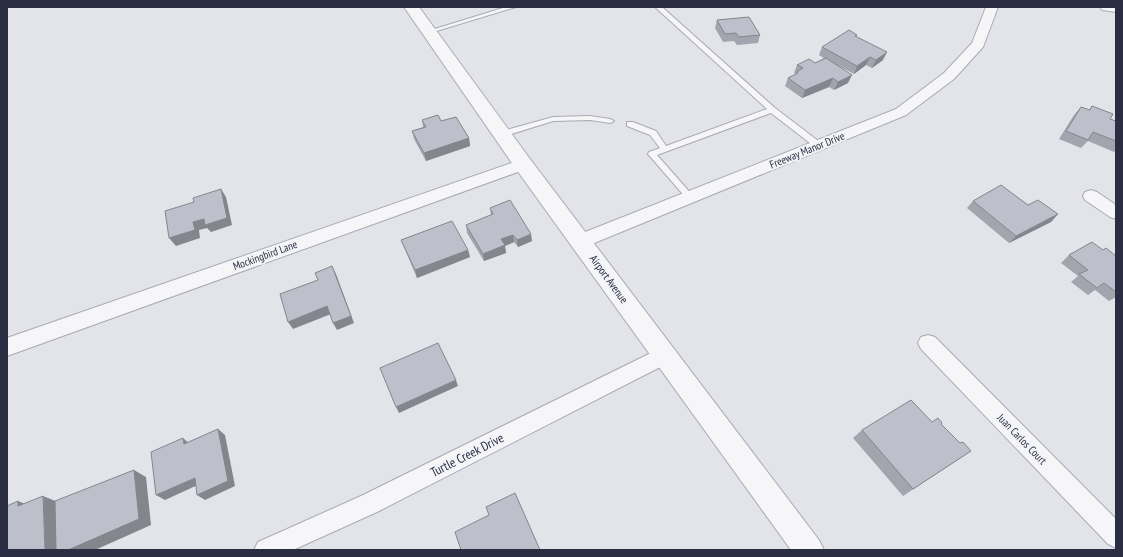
<svg xmlns="http://www.w3.org/2000/svg" width="1123" height="557" viewBox="0 0 1123 557" font-family="'PT Sans Narrow',sans-serif">
  <rect width="100%" height="100%" fill="#e3e4ea"/>
  <g fill="none" stroke-linecap="round" stroke-linejoin="round">
    <!-- service casing -->
    <g stroke="#a8aab4" stroke-width="2">
      <g id="service">
        <path d="M506,7H516L430,33L425,32Z"/>
        <path d="M655,7H662L775,108L821,143V147H815L771,113L657,155L694,197L690,200L687,199L648,154L649,152L660,148L650,135L627,126V122H633L656,131L666,146L767,109Z"/>
        <path d="M590,116L610,119L614,121L610,123L590,120L553,121L502,137L498,134L499,132L553,117Z"/>
      </g>
    </g>
    <!-- minor casing -->
    <g stroke="#a8aab4" stroke-width="2">
      <g id="minor">
        <path d="M986,7H998L983,47L954,79L906,115L587,246L581,248L575,246L572,241L575,236L896,109L944,73L972,43Z"/>
        <path d="M1100,7H1116V12L1102,10Z"/>
        <path d="M523,159L529,160L531,164L529,168L7,356V338Z"/>
        <path d="M1091,190L1097,192L1116,205V219L1110,217L1085,200L1083,196L1085,192Z"/>
        <path d="M928,335L935,337L1116,519V548L1108,544L921,349L918,343L921,337Z"/>
        <path d="M665,346L672,349L675,355L672,361L377,512L293,550H254L258,542L361,496Z"/>
      </g>
    </g>
    <!-- tertiary casing -->
    <g stroke="#a8aab4" stroke-width="2">
      <path id="tertiary" d="M404,7H419L530,159L819,540L824,550H791L516,169Z"/>
    </g>
    <!-- service -->
    <use href="#service" fill="#f6f6f9" fill-rule="evenodd"/>
    <!-- minor -->
    <use href="#minor" fill="#f6f6f9" fill-rule="evenodd"/>
    <!-- tertiary -->
    <use href="#tertiary" fill="#f6f6f9" fill-rule="evenodd"/>
  </g>
  <!-- wall -->
  <g fill="#a3a4ae">
    <path d="M717,20L760,35L758,43L737,45L734,41L723,42L715,28Z"/>
    <path d="M857,35L856,37L883,60L872,68L866,65L854,74L837,65L848,83L834,90L829,87L802,98L785,86L788,78L796,74L794,73L797,65L815,63L824,58L819,55L822,47Z"/>
    <path d="M1092,106L1110,119L1116,121V150L1114,152L1088,141L1081,148L1059,139L1074,115L1081,107L1089,110Z"/>
    <path d="M422,120L441,121L469,138L470,146L426,161L414,139L412,131L423,127Z"/>
    <path d="M973,201L1028,205L1058,214L1051,222L1009,243L967,208Z"/>
    <path d="M490,208L532,241L518,247L514,242L505,246L506,253L484,261L467,233L466,225L491,215Z"/>
    <path d="M401,240L468,250L470,257L417,278L404,247Z"/>
    <path d="M1103,250L1116,258V297L1109,301L1095,290L1088,295L1071,282L1078,276L1061,263L1069,255Z"/>
    <path d="M932,422L941,424L960,443L971,451L903,496L853,438L862,430Z"/>
  </g>
  <!-- shaded-wall -->
  <g fill="#84868d">
    <path d="M887,52L883,60L872,68L876,60Z"/>
    <path d="M870,57L866,65L854,74L857,66Z"/>
    <path d="M852,75L848,83L834,90L838,82Z"/>
    <path d="M833,78L829,87L802,98L805,90Z"/>
    <path d="M469,138L470,146L426,161L424,153Z"/>
    <path d="M221,189L226,197L232,225L211,232L207,228L199,230L200,238L176,246L169,238L193,222Z"/>
    <path d="M1058,214L1051,222L1009,243L1016,236Z"/>
    <path d="M531,234L532,241L518,247L517,240Z"/>
    <path d="M513,235L514,242L505,246L506,253L484,261L483,254L501,239Z"/>
    <path d="M468,250L470,257L417,278L415,270Z"/>
    <path d="M332,266L336,274L354,323L337,330L333,323Z"/>
    <path d="M327,306L331,314L293,329L288,322Z"/>
    <path d="M456,380L458,386L399,413L396,407Z"/>
    <path d="M218,429L225,435L235,486L205,500L197,495Z"/>
    <path d="M183,438L190,444H184Z"/>
    <path d="M134,470L146,477L151,525L95,550H68Z"/>
    <path d="M195,478L202,483L165,500L156,495Z"/>
    <path d="M43,496L58,502L60,550H45Z"/>
    <path d="M18,501L35,508L18,506Z"/>
  </g>
  <!-- building -->
  <g fill="#bdbfca" stroke="#84868d">
    <path d="M749,17L760,35L739,37L736,33L725,34L717,20Z"/>
    <path d="M849,30L857,35L855,36L887,52L876,60L870,57L857,66L822,47Z"/>
    <path d="M826,58L852,75L838,82L833,78L805,90L788,78L798,73L797,72L803,68L797,65L809,59L815,63Z"/>
    <path d="M1092,106L1113,114L1110,119L1116,121V141L1093,132L1088,140L1066,131L1081,107L1090,110Z"/>
    <path d="M438,115L441,121L456,117L469,138L424,153L412,131L426,127L422,120Z"/>
    <path d="M1001,185L1028,205L1038,200L1058,214L1016,236L973,201Z"/>
    <path d="M221,189L227,218L205,225L204,219L193,222L195,230L169,238L165,211L194,202L193,198Z"/>
    <path d="M510,200L531,234L517,240L513,235L501,239L505,245L483,254L466,225L493,214L490,208Z"/>
    <path d="M452,221L468,250L415,270L401,240Z"/>
    <path d="M1092,242L1103,250L1106,248L1116,256V257H1115L1116,258V292L1104,283L1097,288L1079,274L1088,270L1069,255Z"/>
    <path d="M332,266L351,316L333,323L327,306L288,322L280,294L318,280L315,273Z"/>
    <path d="M438,343L456,380L396,407L380,368Z"/>
    <path d="M911,400L932,422L938,418L942,423L941,424L960,443L963,442L971,451L913,489L862,430Z"/>
    <path d="M218,429L228,481L197,495L195,478L156,495L151,452L183,438L184,444Z"/>
    <path d="M134,470L139,519L68,550H56L55,501Z"/>
    <path d="M515,493L540,550H461L455,532L489,515L486,507Z"/>
    <path d="M43,496L45,550H7V506L18,501V506Z"/>
  </g>
  <g text-anchor="middle" dominant-baseline="central" stroke-width="4" stroke-linejoin="round" paint-order="stroke">
    <!-- street labels -->
    <g font-size="11" fill="#2b2e42" stroke="#f3f4f8">
      <text transform="translate(807 150) rotate(-22)">Freeway Manor Drive</text>
      <text transform="translate(265 255) rotate(-20)">Mockingbird Lane</text>
      <text transform="translate(609 279) rotate(54)">Airport Avenue</text>
      <text transform="translate(1022 439) rotate(46)">Juan Carlos Court</text>
    </g>
    <!-- near-street labels -->
    <g font-size="13" fill="#2b2e42" stroke="#f3f4f8">
      <text transform="translate(467 455) rotate(-27)">Turtle Creek Drive</text>
    </g>
  </g>
  <!-- border -->
  <rect width="1123" height="557" fill="none" stroke="#2b2e42" stroke-width="16"/>
</svg>
